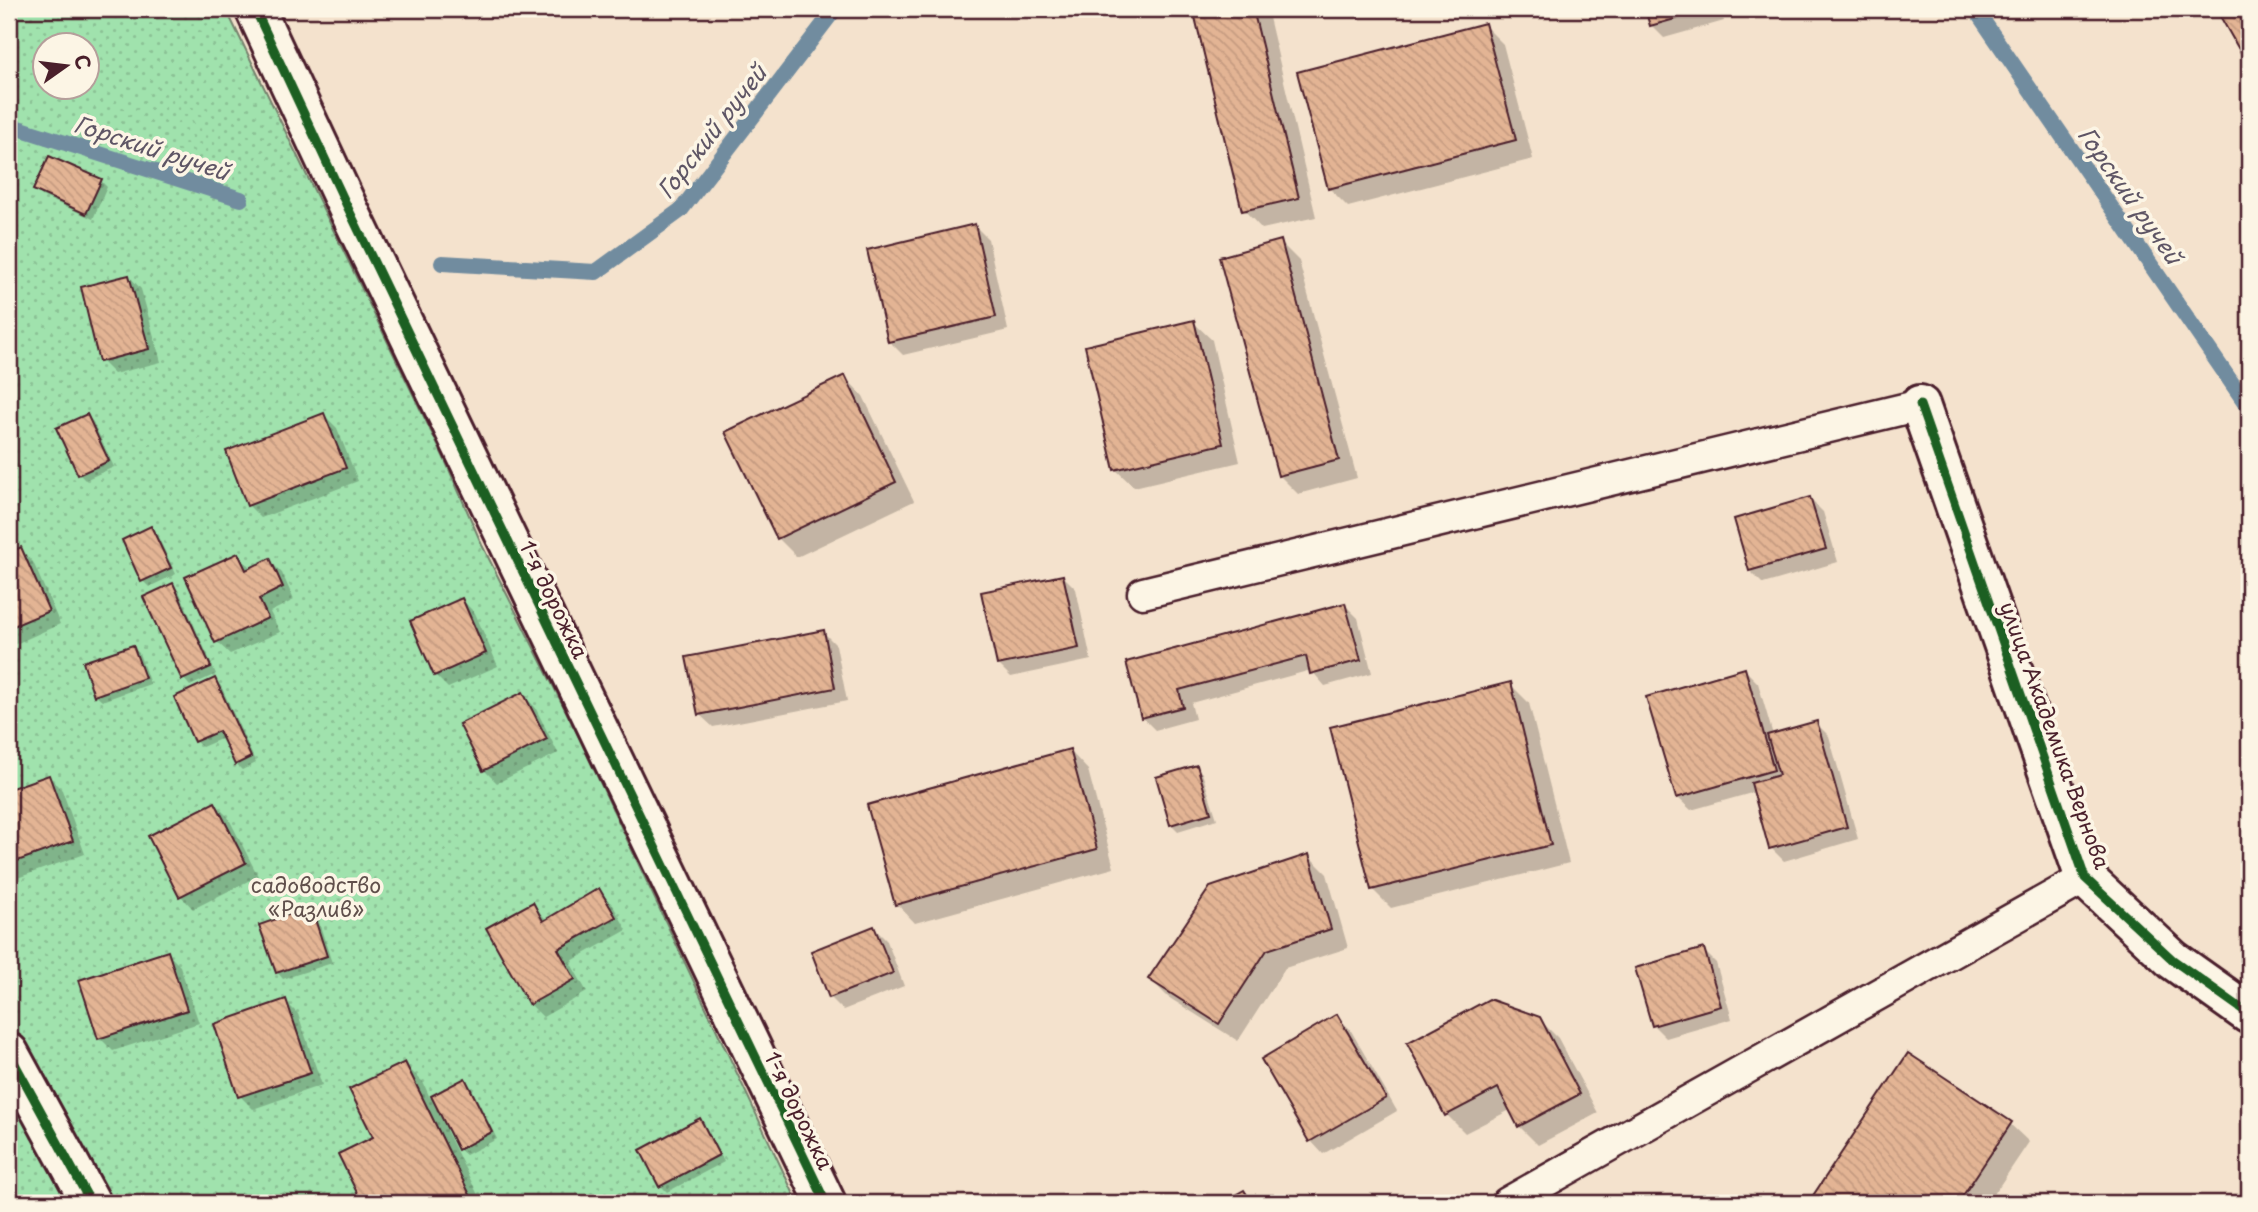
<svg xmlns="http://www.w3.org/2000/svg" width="2258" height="1212" viewBox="0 0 2258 1212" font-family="'Playpen Sans',sans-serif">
  <defs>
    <pattern id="grass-dots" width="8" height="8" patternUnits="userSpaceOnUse" patternTransform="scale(1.75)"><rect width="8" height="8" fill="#a0e2ad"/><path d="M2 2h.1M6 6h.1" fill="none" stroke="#8bc195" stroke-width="1.8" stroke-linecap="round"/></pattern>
    <pattern id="building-back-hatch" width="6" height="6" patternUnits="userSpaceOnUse" patternTransform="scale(1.75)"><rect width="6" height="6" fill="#e3b494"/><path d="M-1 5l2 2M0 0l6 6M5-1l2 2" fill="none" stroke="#c49a80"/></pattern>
  </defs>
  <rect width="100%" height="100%" fill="#f4e2cd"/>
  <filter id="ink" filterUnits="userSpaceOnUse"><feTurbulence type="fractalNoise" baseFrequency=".0143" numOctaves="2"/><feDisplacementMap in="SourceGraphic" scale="14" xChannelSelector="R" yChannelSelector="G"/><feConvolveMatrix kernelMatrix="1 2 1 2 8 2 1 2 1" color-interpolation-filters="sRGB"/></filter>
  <g filter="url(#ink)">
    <!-- grass -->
    <path fill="url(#grass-dots)" stroke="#75806c" stroke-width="2" fill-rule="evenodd" d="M9,9H226L445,460L482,545L575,729L798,1203H9ZM46,46H88V88H46Z"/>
    <!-- shadow -->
    <g fill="#0003">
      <path d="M1195,9H1267L1316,217L1262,229L1244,210Z"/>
      <path d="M1647,9H1720L1724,21L1664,38L1651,25Z"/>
      <path d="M1484,25L1503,44L1533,159L1348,207L1329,188Z"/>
      <path d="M101,181L107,187L93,219L42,196L36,190Z"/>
      <path d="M975,226L988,239L1008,330L903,355L890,342L869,251Z"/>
      <path d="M1280,242L1299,261L1357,478L1298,494L1279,475Z"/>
      <path d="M129,276L141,289L161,362L114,374L101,361Z"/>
      <path d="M1193,322L1212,340L1240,462L1134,487L1115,469Z"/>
      <path d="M845,377L863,396L914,501L797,557L778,538Z"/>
      <path d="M324,415L337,428L358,481L261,518L248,505Z"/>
      <path d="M87,416L93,422L114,467L85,480L79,474Z"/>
      <path d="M1810,499L1823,512L1838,562L1763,584L1750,571Z"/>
      <path d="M151,528L157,535L176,574L149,587L143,581Z"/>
      <path d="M21,549L33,562L60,624L9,647V555Z"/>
      <path d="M238,555L252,569L270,561L282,573L294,600L270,612L280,632L230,654L217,642Z"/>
      <path d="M1063,576L1076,589L1091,660L1011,677L998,664Z"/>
      <path d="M172,585L179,591L216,674L190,686L184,679L145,598Z"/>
      <path d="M462,600L475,613L498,666L448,688L435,675Z"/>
      <path d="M1345,605L1358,618L1372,673L1325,686L1311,670L1191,703L1195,719L1155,730L1142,717L1128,663Z"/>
      <path d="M823,632L836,645L847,701L713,727L700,715Z"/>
      <path d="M132,647L139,653L150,684L102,701L95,695Z"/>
      <path d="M1745,670L1758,683L1773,735L1816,723L1829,736L1858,839L1784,861L1771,848L1755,792L1691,810L1678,798L1648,698Z"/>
      <path d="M214,680L221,686L256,763L242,770L236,764L223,738L202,747L195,741Z"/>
      <path d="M1510,684L1529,703L1569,863L1391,908L1372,889Z"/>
      <path d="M522,694L535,707L558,753L497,783L484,770Z"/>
      <path d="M1070,751L1088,770L1114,868L915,923L897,904Z"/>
      <path d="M1196,767L1202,773L1217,819L1178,831L1172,825L1158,778Z"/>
      <path d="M49,777L62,790L85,854L9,881V791Z"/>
      <path d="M215,804L228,817L258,876L193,909L181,896Z"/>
      <path d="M1309,856L1327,874L1348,948L1285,968L1238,1041L1168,997L1150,979Z"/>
      <path d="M599,891L612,904L627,930L570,962L587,992L543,1017L530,1004L532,905L547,920Z"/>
      <path d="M310,909L317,916L332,963L283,979L277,972Z"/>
      <path d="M874,928L887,941L904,986L843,1010L830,997Z"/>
      <path d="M1703,950L1716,963L1732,1019L1666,1038L1653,1025Z"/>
      <path d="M167,953L180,966L199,1023L113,1051L100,1038Z"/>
      <path d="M285,1001L298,1014L322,1085L253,1109L240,1096Z"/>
      <path d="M1337,1017L1350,1029L1397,1111L1323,1154L1311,1141Z"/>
      <path d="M1539,1019L1558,1038L1598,1113L1538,1145L1519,1126L1510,1110L1465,1133L1447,1115Z"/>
      <path d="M1908,1056L2010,1124L2029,1142L1988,1203H1810Z"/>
      <path d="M404,1064L423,1082L430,1098L465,1080L471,1087L497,1139L466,1155L459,1149L449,1129L446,1130L482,1203H364L340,1155L375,1138Z"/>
      <path d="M700,1121L706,1127L724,1162L667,1192L661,1186Z"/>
    </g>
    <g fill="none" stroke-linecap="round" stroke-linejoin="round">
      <!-- stream -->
      <g stroke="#718c9f" stroke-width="16">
        <path d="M1975,9L2249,408"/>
        <path d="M9,125L241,199"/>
        <path d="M442,263L596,272L681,210L835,9"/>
      </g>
    </g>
    <!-- building -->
    <g fill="url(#building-back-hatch)" stroke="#4a1f2b" stroke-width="2">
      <path d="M1193,9H1253L1299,198L1242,211Z"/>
      <path d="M1645,9H1711L1650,26Z"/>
      <path d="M2216,9H2249V67Z"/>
      <path d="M1485,23L1516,140L1328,189L1297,72Z"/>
      <path d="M49,156L102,179L86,214L33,190Z"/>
      <path d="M975,224L996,317L888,342L867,250Z"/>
      <path d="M1281,240L1339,460L1278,476L1219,257Z"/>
      <path d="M129,275L149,349L99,362L81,287Z"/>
      <path d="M1194,320L1223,444L1114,470L1085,346Z"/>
      <path d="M845,375L896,482L777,539L725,432Z"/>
      <path d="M324,413L346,468L247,506L226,451Z"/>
      <path d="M87,414L109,461L78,475L56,428Z"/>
      <path d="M1810,497L1826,549L1749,571L1734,519Z"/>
      <path d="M151,526L171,568L141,582L122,540Z"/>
      <path d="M21,547L49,611L9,628V553Z"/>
      <path d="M238,553L246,570L270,558L283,587L259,599L268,618L215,643L185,577Z"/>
      <path d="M1063,575L1079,648L997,665L981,592Z"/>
      <path d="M173,583L211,667L182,680L143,597Z"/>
      <path d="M462,598L486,653L434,676L410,621Z"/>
      <path d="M1345,603L1361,660L1310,674L1306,656L1179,690L1183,707L1141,718L1126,662Z"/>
      <path d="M824,630L835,688L698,715L686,657Z"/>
      <path d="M133,645L145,678L94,696L83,662Z"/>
      <path d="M1745,668L1774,770L1676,798L1646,697Z"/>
      <path d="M215,678L251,757L235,765L219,731L194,742L174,697Z"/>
      <path d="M1511,682L1551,845L1371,890L1330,727Z"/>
      <path d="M523,692L547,739L483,771L459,724Z"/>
      <path d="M1817,721L1847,827L1769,849L1751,783L1779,775L1767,735Z"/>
      <path d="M1070,749L1097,849L895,905L867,805Z"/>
      <path d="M1197,765L1211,813L1170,825L1156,777Z"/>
      <path d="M49,775L73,841L9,864V789Z"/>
      <path d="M215,802L246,863L179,897L148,836Z"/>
      <path d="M1309,854L1331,929L1267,950L1219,1024L1148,979L1210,887Z"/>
      <path d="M599,888L616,917L558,949L575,979L529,1005L486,928L533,902L543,921Z"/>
      <path d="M311,907L327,956L276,973L259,925Z"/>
      <path d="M874,926L893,973L829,998L811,951Z"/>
      <path d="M1704,948L1721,1006L1652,1026L1635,968Z"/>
      <path d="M168,951L187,1010L98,1039L79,980Z"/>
      <path d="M286,999L311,1073L238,1097L214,1024Z"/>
      <path d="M1489,999L1540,1017L1580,1094L1518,1127L1498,1088L1445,1116L1407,1043Z"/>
      <path d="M1337,1014L1386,1098L1309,1142L1261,1059Z"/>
      <path d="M1908,1053L2012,1122L1958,1203H1808Z"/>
      <path d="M405,1062L474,1203H362L338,1154L373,1137L349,1089Z"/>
      <path d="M465,1078L492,1132L458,1150L431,1096Z"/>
      <path d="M700,1118L719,1155L659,1187L640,1150Z"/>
      <path d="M1244,1190L1252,1203H1221Z"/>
    </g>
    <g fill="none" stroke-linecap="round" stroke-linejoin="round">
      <!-- service casing -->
      <g stroke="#4a1f2b" stroke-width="35">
        <g id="service">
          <path d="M1143,593L1920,405"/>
          <path d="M1507,1203L2085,878"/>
        </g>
      </g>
      <!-- minor casing -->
      <g stroke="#4a1f2b" stroke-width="44">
        <g id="minor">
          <path d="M255,9L347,206L826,1203"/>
          <path d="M1920,405L2085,878L2173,960L2249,1014"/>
          <path d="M9,1053L91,1203"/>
        </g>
      </g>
      <!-- service -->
      <use href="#service" stroke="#fcf5e5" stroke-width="30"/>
      <!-- minor -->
      <use href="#minor" stroke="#fcf5e5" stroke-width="38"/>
      <!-- cycleway casing -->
      <g stroke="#fcf5e5" stroke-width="13">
        <g id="cycleway">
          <path d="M255,9L347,206L826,1203"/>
          <path d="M1920,405L2085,878L2173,960L2249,1014"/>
          <path d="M9,1053L91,1203"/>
        </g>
      </g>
      <!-- cycleway -->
      <use href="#cycleway" stroke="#1b5e20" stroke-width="9"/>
    </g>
  </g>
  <g text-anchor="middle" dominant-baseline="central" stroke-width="7" stroke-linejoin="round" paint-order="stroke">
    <!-- street labels -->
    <g font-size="21" fill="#4a1f2b" stroke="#fcf5e5">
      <text transform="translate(555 599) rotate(64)">1-я дорожка</text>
      <text transform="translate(2056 735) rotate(70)">улица Академика Вернова</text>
      <text transform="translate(800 1110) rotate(64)">1-я дорожка</text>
    </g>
    <!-- park labels -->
    <g font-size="21" fill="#60504c" stroke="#fcf5e5">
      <text x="316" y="884">садоводство<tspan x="316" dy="24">«Разлив»</tspan></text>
    </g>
    <!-- water labels -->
    <g font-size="23" font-style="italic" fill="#5e5565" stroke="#fcf5e5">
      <text transform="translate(711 131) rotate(-52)">Горский ручей</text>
      <text transform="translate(152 147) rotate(18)">Горский ручей</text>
      <text transform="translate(2131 195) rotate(55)">Горский ручей</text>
    </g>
  </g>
  <!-- margin -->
  <rect width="2258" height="1212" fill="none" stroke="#fcf5e5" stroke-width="35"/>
  <rect x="18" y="18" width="2223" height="1177" fill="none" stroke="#4a1f2b" stroke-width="2.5" filter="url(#ink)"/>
  <!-- north arrow -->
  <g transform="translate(66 66) rotate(76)"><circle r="33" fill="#fcf5e5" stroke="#b59f9b" stroke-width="2"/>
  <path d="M0-5L12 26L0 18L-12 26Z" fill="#4a1f2b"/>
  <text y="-10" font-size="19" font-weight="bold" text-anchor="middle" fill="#4a1f2b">С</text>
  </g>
</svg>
